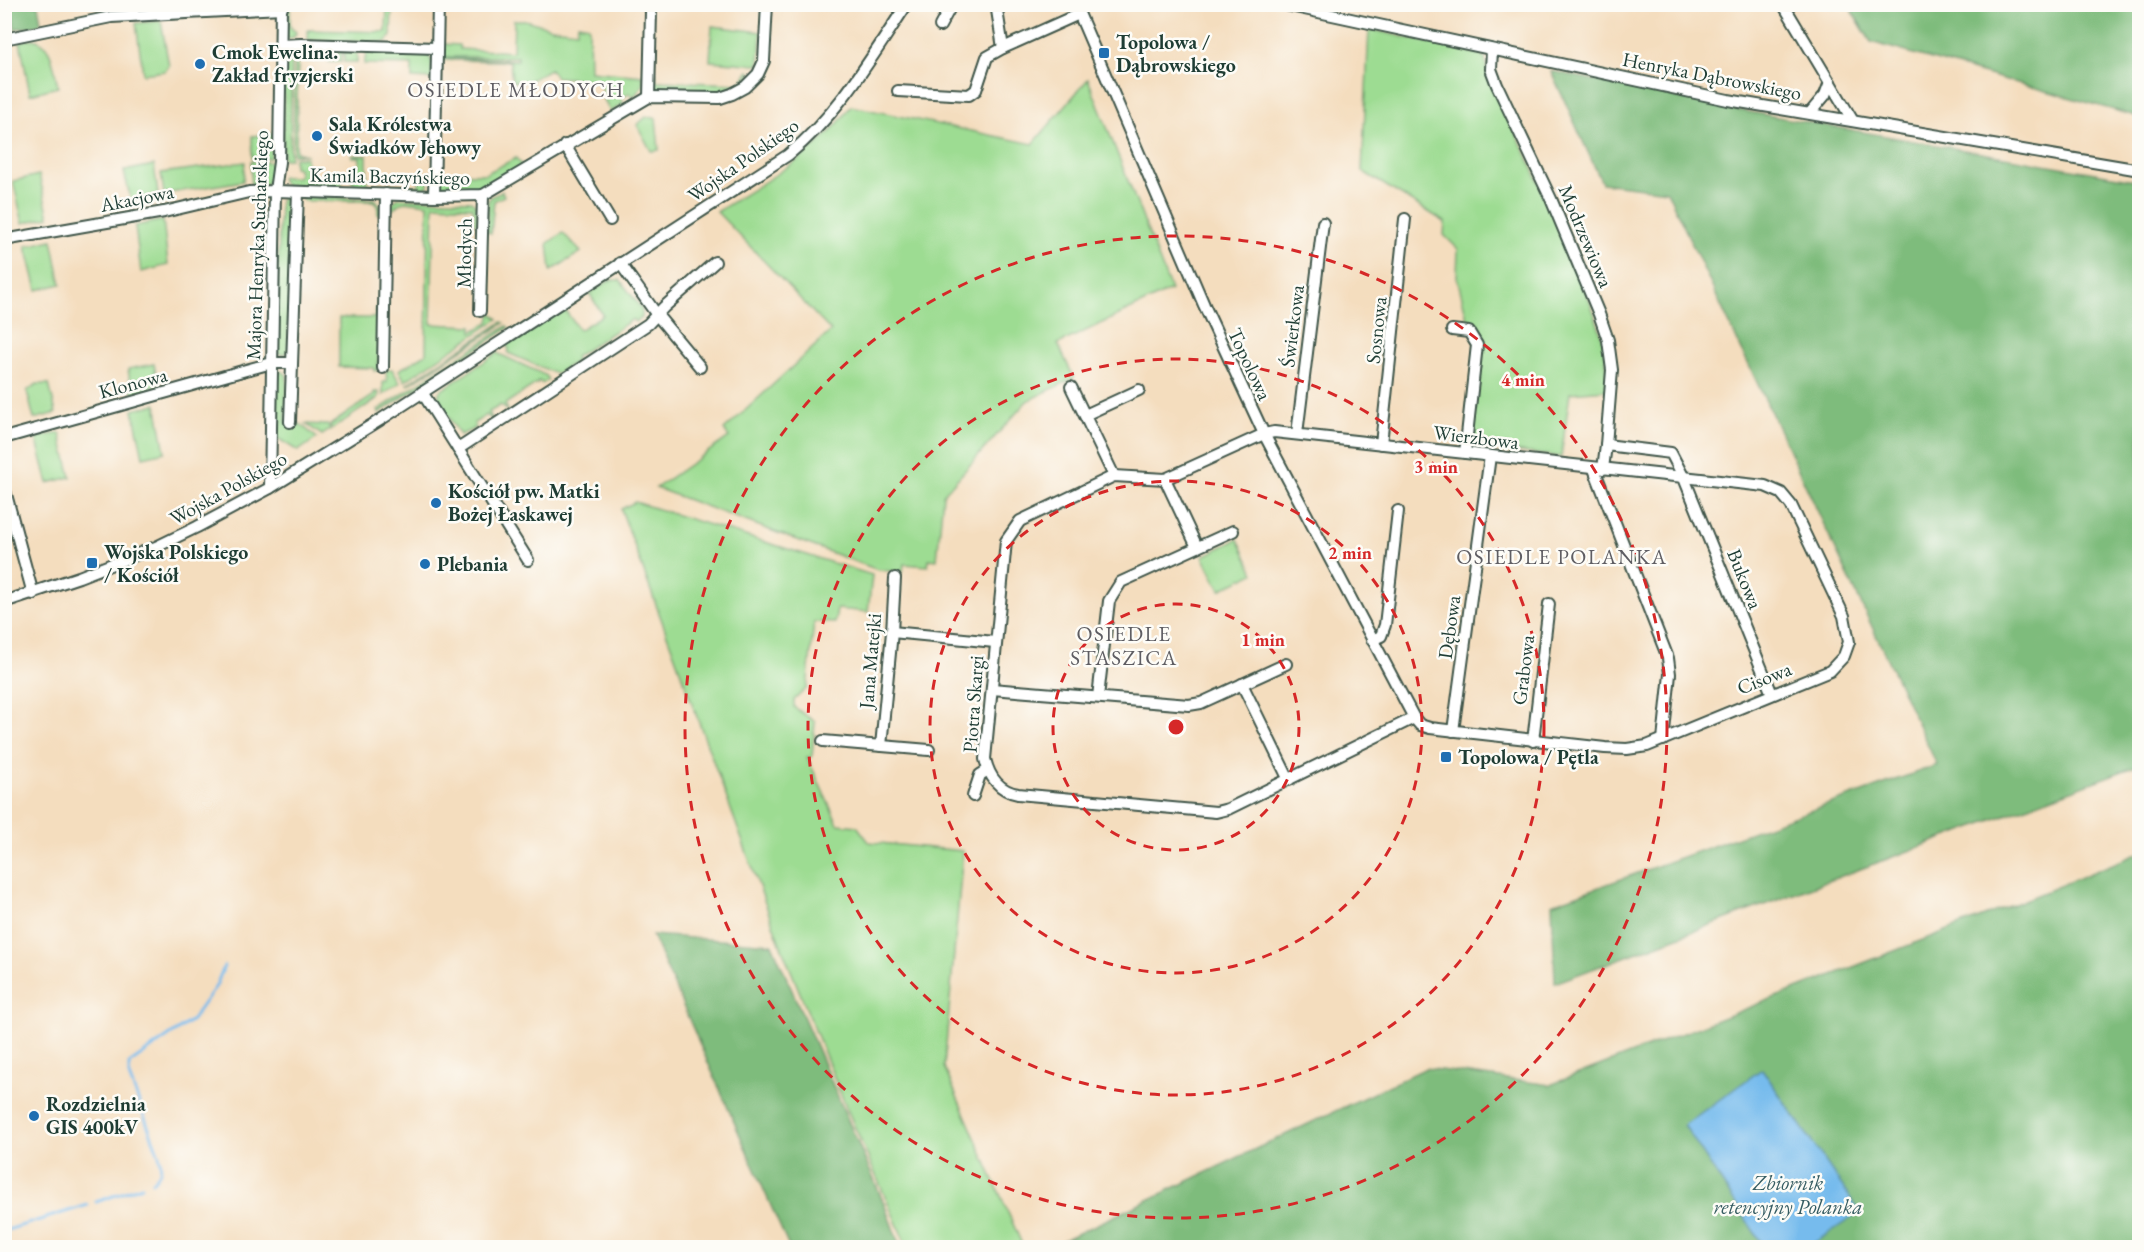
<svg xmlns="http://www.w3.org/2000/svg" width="2144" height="1252" viewBox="0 0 2144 1252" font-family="'EB Garamond',serif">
  <rect width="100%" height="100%" fill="#fdfcf7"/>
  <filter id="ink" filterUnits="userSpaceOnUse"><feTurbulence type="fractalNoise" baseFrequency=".0167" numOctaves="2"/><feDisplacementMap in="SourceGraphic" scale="12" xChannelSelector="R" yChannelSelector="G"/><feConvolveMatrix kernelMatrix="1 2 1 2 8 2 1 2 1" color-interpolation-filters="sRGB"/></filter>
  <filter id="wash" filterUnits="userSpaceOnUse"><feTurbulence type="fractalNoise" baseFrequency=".008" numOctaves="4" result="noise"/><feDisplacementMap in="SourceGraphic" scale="24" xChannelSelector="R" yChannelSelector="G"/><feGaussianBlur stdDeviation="1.35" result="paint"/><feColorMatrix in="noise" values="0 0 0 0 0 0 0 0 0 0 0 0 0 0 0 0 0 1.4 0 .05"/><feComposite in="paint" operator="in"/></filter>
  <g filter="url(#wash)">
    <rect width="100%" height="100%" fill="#f4ddbe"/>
    <!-- green -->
    <g fill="#9ddc92" stroke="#5e8c63" stroke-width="1.5">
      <path d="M284,5H290V27L296,32L295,36L290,39L285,37Z"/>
      <path d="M387,5H392L391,36L386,42L308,40V30L386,32Z"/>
      <path d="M514,20H525L552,28L577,31L578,24L589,26L590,71L643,76V85L633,98L630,93L621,99L624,104L610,112L603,97L602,81L556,77L550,69L529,81L512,82L510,61L442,60V58L518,60V57H442V44L459,45L460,49L513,52Z"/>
      <path d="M161,21L169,66L165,71L143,74L136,23Z"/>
      <path d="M712,26L761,32L759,65L710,61Z"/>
      <path d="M1369,29L1482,55L1485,59L1487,72C1518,136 1549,201 1576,267C1591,306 1612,347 1606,390L1570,393L1561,457L1470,446L1483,345L1467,318L1457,277L1458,249L1444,235L1445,222L1362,171Z"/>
      <path d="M33,39C53,42 54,70 58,87L30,94L20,41Z"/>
      <path d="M302,49L304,53L292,54L290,159H283L284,53L286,50Z"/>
      <path d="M308,49L321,50L322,61H298L296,152L307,155L293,154L295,57H306Z"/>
      <path d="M332,50H342L341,62H329V52Z"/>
      <rect x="344" y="51" width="13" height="11"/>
      <path d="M367,51L424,53C435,58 432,68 432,79L412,78V65L364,64Z"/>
      <path d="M749,71L752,74C742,84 731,92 716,93L660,90L653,83L651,74H656V81L740,84Z"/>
      <path d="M1088,79L1171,290L1058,344L1074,378L1027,401L943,495L937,560L929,559L928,566L904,564L903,572L878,570L656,488L729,437L724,430L831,331L717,212C764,181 819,154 851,106L1033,144Z"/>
      <path d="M646,117L656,118L659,150L651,151L637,125Z"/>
      <path d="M272,134L271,158H252V136Z"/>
      <path d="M352,155H367V185L419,186L420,176H429L428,186L422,190L356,187L351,179L356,171V166H360V157H352Z"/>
      <path d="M294,157L306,158L307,177H343L342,184L337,188L284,185L281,177H297L299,175L298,168L294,167Z"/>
      <path d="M516,158L523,167C510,174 497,184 484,189C473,193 449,194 440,187L439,173L485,174Z"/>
      <path d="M251,161L271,162V178L266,185L251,188Z"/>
      <path d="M245,162L243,181L164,194L161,173Z"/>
      <path d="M154,165L158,194L131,201L124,171Z"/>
      <path d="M39,175L49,217L23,223L13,181Z"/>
      <path d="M502,191L504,196L494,201L491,233L487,232L488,201L491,197Z"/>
      <path d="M285,196L291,200L288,350L283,355L278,353L276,349L280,200Z"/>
      <path d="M304,196L375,199L381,206V215L378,214V207L374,201H304L301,198Z"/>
      <path d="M399,198L471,201C480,207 478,215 479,224H474V211L472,207L434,205L431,324L472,326V332L489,322L491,312L498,319L405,381L399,370L426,354L428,204C417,203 400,198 394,209H390L394,201Z"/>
      <path d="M163,220L168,265L141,272L135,226Z"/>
      <path d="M563,233L581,252L551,271L548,243Z"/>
      <path d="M52,240L61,284L37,290L26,246Z"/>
      <path d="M610,280H620L642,309V318L635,322L633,319L575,357L577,361L556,374L508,353L509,349L506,345L563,307L579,330L603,315L589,293Z"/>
      <path d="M376,308H379L378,370L374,371V368L339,367V318H375Z"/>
      <path d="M502,322L504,323L408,385L407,384Z"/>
      <path d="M507,326L509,328L379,413L378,410Z"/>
      <path d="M497,353L547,376L548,380L542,384L540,381L505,404L508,411L501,405L489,412L493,421L487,415L474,423L476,428L460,435L438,401L439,392Z"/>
      <path d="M154,364L158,386L132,394L128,369Z"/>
      <path d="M392,369L400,383L383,395V382H387L386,370Z"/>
      <path d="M280,371L285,373L287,376L286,423L300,424L317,438L298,451L279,439H276V374Z"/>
      <path d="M37,384H49L56,413L34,419L27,391Z"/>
      <path d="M374,392H379L378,398L332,429L330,425L374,395Z"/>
      <path d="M156,404L165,452L143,457L133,410Z"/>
      <path d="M306,424L328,425L330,430L322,435Z"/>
      <path d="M60,433L71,477L48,483L36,437Z"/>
      <path d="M635,502L872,575L868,612L837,609L835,623L814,622L807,688L794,700V707L815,722L812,757H807L838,824L857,826L869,842L963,851L944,1067L1021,1242L1022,1247H907L847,1109L779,941L621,509Z"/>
      <path d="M1238,539L1254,573L1220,590L1203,556Z"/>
    </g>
    <!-- forest -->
    <g fill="#7ebc7c" stroke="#4e7c58" stroke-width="1.5">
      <path d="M11,5H38L41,23L37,26L15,29Z"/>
      <path d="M1853,5H2139V117L1871,42L1852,11Z"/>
      <path d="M1551,71L1727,108L2140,181L2139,765L1555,983L1552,904L1937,765L1667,191L1602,183Z"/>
      <path d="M2139,853V1247L1047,1248L1426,1068L1550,1085L2015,904Z"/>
      <path d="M652,935L772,944L883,1201L900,1247H789Z"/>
    </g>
    <!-- water -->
    <path fill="#76bbed" stroke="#4a7c90" stroke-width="1.5" d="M1762,1069L1860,1212L1808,1247H1764L1684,1125Z"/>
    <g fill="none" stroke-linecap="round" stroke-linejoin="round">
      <!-- stream -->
      <g stroke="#76bbed" stroke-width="3">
        <path d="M152,1182C162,1173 162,1167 159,1155L129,1076V1064L192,1020L216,986L224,966"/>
        <path d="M96,1202L142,1186"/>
        <path d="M4,1231L88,1205"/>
      </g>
    </g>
  </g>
  <g filter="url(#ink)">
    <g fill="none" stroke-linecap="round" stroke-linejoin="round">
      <!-- minor casing -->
      <g stroke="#3f5549" stroke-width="14">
        <g id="minor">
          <path d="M649,4L651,11L649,97"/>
          <path d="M996,4L1003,48"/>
          <path d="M1075,4L1204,305L1264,434L1414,718L1420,725L1430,728L1605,748L1627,749L1647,746L1830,671L1844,656L1849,642L1844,616L1791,505L1781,493L1765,486L1274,432L1264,434L1165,479L1114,476L1020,521L1006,541L985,759C989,776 999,791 1018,794L1216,812L1228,809L1414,718"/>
          <path d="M1281,4L1728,100L2140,170"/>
          <path d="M1783,4L1853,121"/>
          <path d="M940,26L952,4"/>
          <path d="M4,39L111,17L282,8"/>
          <path d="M280,45L301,44L437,48"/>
          <path d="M1492,50L1491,69L1497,85L1551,199L1599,314L1608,340L1612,370L1606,445"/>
          <path d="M898,91L969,95L976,90L987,57L1003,48L1079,14"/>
          <path d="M1810,113L1825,95L1830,82"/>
          <path d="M565,145L610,220"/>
          <path d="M434,196L438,4"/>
          <path d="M4,240L164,212L249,192L275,191L434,196L483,195L649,97L720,98L732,94L745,87L758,74L764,61L767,4"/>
          <path d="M620,263L657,315L700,367"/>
          <path d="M480,311L483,195"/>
          <path d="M1452,330L1469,332L1477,345L1465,453"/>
          <path d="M383,368L386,194"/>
          <path d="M1071,387L1114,476"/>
          <path d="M422,392L528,560"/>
          <path d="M1085,415L1139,390"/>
          <path d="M290,422L298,192"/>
          <path d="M1297,434L1323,223"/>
          <path d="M4,438L246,370L272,363H291"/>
          <path d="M1381,444L1405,219"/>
          <path d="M458,449L648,324L664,307L715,262"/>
          <path d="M1594,469L1668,658L1670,674L1663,740"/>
          <path d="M1603,469L1606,445L1671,453L1684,478L1772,694"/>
          <path d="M1165,479L1197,547"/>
          <path d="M4,487L33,594"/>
          <path d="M270,488L275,191L279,162L281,4"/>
          <path d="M4,602L79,577L156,547L197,527L270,488L380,420L788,155C838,115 871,58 907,4"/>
          <path d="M892,632L995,642"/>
          <path d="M1372,640L1381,636L1385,625L1398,511"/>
          <path d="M1242,684L1289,780"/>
          <path d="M992,689L1189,705L1201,703L1286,664"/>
          <path d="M1098,697L1109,601L1121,582L1233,531"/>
          <path d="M1453,731L1490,456"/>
          <path d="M823,741L929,750"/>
          <path d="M1533,741L1549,604"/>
          <path d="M881,746L892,632L895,578"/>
          <path d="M973,796L980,775L988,770"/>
        </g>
      </g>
      <!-- minor -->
      <use href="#minor" stroke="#fff" stroke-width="10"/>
    </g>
  </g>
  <!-- distance rings -->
  <g fill="none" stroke="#d62828" stroke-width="3" stroke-dasharray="10 8">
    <circle cx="1176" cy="727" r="123"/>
    <circle cx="1176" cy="727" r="246"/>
    <circle cx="1176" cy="727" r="368"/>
    <circle cx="1176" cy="727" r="491"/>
  </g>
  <!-- markers -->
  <g fill="#1f6fb2" stroke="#fdfcf7" stroke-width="2">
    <rect x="1098" y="47" width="12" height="12" rx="3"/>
    <circle cx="200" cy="64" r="6"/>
    <circle cx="317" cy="136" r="6"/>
    <circle cx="436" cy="503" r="6"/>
    <rect x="86" y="557" width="12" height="12" rx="3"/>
    <circle cx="425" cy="564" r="6"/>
    <rect x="1440" y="751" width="12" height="12" rx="3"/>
    <circle cx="34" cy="1116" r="6"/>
  </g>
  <g text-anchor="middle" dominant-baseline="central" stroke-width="5" stroke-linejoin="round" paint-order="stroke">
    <!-- poi labels -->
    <g font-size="20" font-weight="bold" fill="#1f3d34" stroke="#fdfcf7" text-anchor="start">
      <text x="1116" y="42">Topolowa /<tspan x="1116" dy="23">Dąbrowskiego</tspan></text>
      <text x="212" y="52">Cmok Ewelina.<tspan x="212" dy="23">Zakład fryzjerski</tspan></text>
      <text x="329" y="124">Sala Królestwa<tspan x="329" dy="23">Świadków Jehowy</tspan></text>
      <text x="448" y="491">Kościół pw. Matki<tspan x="448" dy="23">Bożej Łaskawej</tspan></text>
      <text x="104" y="552">Wojska Polskiego<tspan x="104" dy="23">/ Kościół</tspan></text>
      <text x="437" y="564">Plebania</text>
      <text x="1458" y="757">Topolowa / Pętla</text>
      <text x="46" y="1104">Rozdzielnia<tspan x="46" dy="23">GIS 400kV</tspan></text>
    </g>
    <!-- street labels -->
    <g font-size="20" fill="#1f3d34" stroke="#fdfcf7">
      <text transform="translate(1712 76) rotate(11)">Henryka Dąbrowskiego</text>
      <text transform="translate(743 160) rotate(-35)">Wojska Polskiego</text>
      <text transform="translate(390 176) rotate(1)">Kamila Baczyńskiego</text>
      <text transform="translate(137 198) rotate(-11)">Akacjowa</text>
      <text transform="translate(1586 236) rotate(67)">Modrzewiowa</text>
      <text transform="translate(257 245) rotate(-88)">Majora Henryka Sucharskiego</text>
      <text transform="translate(464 253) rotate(-89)">Młodych</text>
      <text transform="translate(1292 326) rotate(-83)">Świerkowa</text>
      <text transform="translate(1376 330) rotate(-84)">Sosnowa</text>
      <text transform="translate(1250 364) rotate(65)">Topolowa</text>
      <text transform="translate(133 383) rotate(-15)">Klonowa</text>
      <text transform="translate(1476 437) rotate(7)">Wierzbowa</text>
      <text transform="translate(228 488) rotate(-29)">Wojska Polskiego</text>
      <text transform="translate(1745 579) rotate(68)">Bukowa</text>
      <text transform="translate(1449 627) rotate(-82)">Dębowa</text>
      <text transform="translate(870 661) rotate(-85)">Jana Matejki</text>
      <text transform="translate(1523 670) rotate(-83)">Grabowa</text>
      <text transform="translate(1764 678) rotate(-22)">Cisowa</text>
      <text transform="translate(973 704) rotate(-86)">Piotra Skargi</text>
    </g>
    <!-- neighbourhood labels -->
    <g font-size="21" letter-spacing="1.5" fill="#5f5e63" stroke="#fdfcf7">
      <text x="516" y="89">OSIEDLE MŁODYCH</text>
      <text x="1562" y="556">OSIEDLE POLANKA</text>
      <text x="1124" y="633">OSIEDLE<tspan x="1124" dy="24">STASZICA</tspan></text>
    </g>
    <!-- water labels -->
    <g font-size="21" font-style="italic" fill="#355c62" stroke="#fdfcf7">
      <text x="1788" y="1182">Zbiornik<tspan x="1788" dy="24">retencyjny Polanka</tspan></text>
    </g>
  </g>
  <circle cx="1176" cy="727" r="9" fill="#d62828" stroke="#fdfcf7" stroke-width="3"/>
  <g font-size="18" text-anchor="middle" font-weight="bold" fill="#d62828" stroke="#fdfcf7" stroke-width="5" stroke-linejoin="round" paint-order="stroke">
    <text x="1523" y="386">4 min</text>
    <text x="1436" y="473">3 min</text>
    <text x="1350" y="559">2 min</text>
    <text x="1263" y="646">1 min</text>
  </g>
  <!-- margin -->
  <rect width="2144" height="1252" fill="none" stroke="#fdfcf7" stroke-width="24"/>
</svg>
